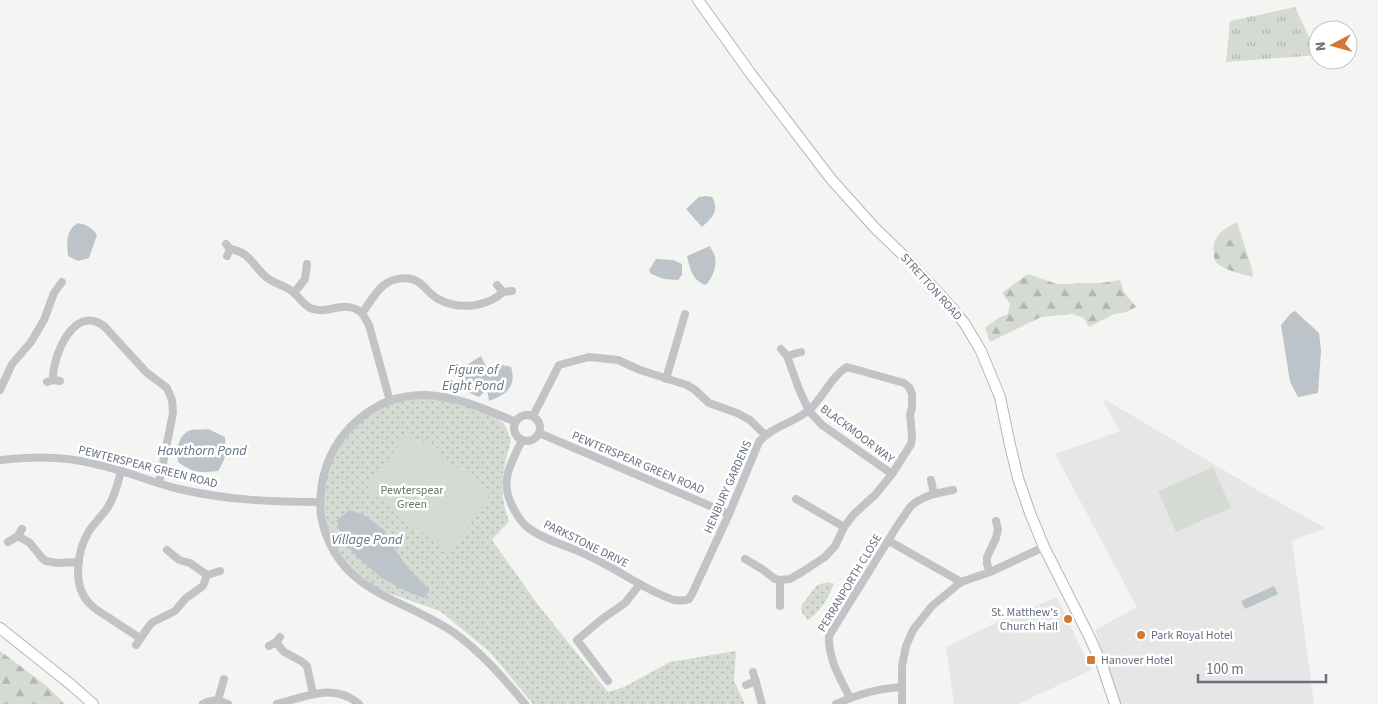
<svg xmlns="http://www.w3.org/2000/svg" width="1378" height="704" viewBox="0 0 1378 704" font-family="'Source Sans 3',sans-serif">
  <defs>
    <pattern id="grass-tufts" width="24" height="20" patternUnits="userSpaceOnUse" patternTransform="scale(1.25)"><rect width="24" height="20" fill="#d5dbd3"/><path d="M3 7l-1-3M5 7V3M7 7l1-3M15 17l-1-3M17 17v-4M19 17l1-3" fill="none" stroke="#b1b6b0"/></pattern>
    <pattern id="forest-firs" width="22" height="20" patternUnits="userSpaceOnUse" patternTransform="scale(1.25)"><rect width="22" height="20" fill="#d5dbd3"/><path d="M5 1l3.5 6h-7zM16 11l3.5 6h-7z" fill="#b1b6b0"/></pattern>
    <pattern id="park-dots" width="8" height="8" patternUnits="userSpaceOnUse" patternTransform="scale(1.25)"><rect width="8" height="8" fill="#d5dbd3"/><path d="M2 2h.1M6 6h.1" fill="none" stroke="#b1b6b0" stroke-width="1.8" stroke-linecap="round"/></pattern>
  </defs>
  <rect width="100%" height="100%" fill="#f4f5f2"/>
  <!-- built -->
  <g fill="#e5e6e5">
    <path d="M1106,400L1259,491L1325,528L1292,541L1314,704H1121L1095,630L1137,607L1055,454L1120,431L1103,402Z"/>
    <path d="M1057,597L1091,670L1018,704H954L946,647L1002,620Z"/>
  </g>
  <!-- grass -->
  <path fill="url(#grass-tufts)" d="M1295,7L1315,50L1318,52V55L1226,62L1230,21Z"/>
  <!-- forest -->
  <g fill="url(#forest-firs)">
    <path d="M1237,222L1252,269L1253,277C1242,274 1228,271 1219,265C1215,262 1214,259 1214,255C1211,237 1223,229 1237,222Z"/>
    <path d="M1028,274L1057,284L1102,283L1120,280L1124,292L1136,307L1127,312L1114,314L1089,327L1084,318L1072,314L1041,317L990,342L985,328L998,318L1008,314L1010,304L1002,293Z"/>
    <path d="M0,651L47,686L65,704H0Z"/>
  </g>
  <!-- park -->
  <g fill="url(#park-dots)">
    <path d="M424,395L487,410L505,425L511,440C503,471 497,489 509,521L492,540L539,606L608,692L624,687L670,662L736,651L734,681L745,704H533L490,652L440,611L388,593L362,581L342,560L325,528L319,502L338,440L383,400Z"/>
    <path d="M829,582L834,584C828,598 821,611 808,620L802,613L801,606L817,585Z"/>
  </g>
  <!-- pitch -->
  <g fill="#d5dbd3">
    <path d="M408,432L492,492L450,554L367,489Z"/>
    <path d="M1213,467L1231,508L1176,532L1158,491Z"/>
  </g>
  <!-- water -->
  <g fill="#bcc3c9">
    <path d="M706,196L712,197C720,211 712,218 702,227L686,209L699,197Z"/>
    <path d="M78,223C87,225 92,227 97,235L89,258L78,261L68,256C67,242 65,231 78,223Z"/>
    <path d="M710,246C711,250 715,254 715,257C717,267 712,278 706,285C692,281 690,268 687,256Z"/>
    <path d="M656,259L673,260L682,264V275L678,280L664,279L651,274L649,270Z"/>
    <path d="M1295,311L1319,333L1321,351L1318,393L1298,397L1290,382L1281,325L1291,313Z"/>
    <path d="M481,356L491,377L502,365L511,367C517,387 506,395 489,401L487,389L479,397L465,391L459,383L460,369Z"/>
    <path d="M208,429L225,437C226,452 227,458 218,471C198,473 194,473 178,462C177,450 177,435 191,430C196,429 203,430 208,429Z"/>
    <path d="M350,510L364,515L384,530L394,548L408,568L430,590L424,598L403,590L382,578L363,562L350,549L340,533L337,520Z"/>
    <path d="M1274,586L1278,594L1245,609L1241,601Z"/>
  </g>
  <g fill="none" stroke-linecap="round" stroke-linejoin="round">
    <!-- secondary casing -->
    <g stroke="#b3b6bb" stroke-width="12">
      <g id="secondary">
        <path d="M698,0L751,74L831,179L874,227L909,261L953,309L965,324L981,351L1000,397L1010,445L1018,478L1030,513L1044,547L1090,638L1102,665L1115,704"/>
        <path d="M0,628L69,683L93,704"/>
      </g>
    </g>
    <!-- street -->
    <g stroke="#c1c3c7" stroke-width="8">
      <path d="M226,244L230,249L227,256"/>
      <path d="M230,249C250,252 253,266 266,277C274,284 285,285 293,292C299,297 303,304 310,308C328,316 343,298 362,313"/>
      <path d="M497,285L503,292L512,291"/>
      <path d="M294,293L305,279L307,264"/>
      <path d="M781,349L787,356L799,389L809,411L822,425L892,474"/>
      <path d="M787,356L801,352"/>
      <path d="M666,379L685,314"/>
      <path d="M53,380C52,357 74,303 104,326L146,372L167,388L172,400L173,413L159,483"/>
      <path d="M47,382L53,380L60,381"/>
      <path d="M0,390L12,364L31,342L44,320L54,293L62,282"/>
      <path d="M390,401L369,325L362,313C369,304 375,292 384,285C394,277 410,276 420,283C426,288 431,295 438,299C449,305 463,307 476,305C486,303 496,299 503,292"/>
      <circle cx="527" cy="428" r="13"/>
      <path d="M533,416L559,365L589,357L618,360L640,370L687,385L695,390L709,403L737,413L750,420L765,435"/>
      <path d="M516,422C487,410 457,396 425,395C373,394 331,434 322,483C320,496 319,508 322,521C340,594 400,596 453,632C481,652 503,677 525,704"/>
      <path d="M539,433L729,514"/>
      <path d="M522,440C514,458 501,477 509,498C512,507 519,520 527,527C545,541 569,546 589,556C618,569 644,590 674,600C680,601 684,601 689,599L692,594L729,514L759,442C771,427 793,423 808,411C823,399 830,377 847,367L904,383L909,387L912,394V408L910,414L912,437L911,444L892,474L875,495L854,514L844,527L835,546L825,557L802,572L790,579L780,580L775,579L762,569L745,559"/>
      <path d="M0,460C32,456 64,456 95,464C124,470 151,482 179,489C226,500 272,502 320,502"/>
      <path d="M121,471C118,483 115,496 108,507C103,515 95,522 89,531C77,551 72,585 89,603C94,609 101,613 108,617C118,624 129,631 140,638"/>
      <path d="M931,480L934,494"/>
      <path d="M796,499L844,527"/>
      <path d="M18,536L30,543L42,558L46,561L57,563L79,562"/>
      <path d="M889,541L961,582"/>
      <path d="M8,542L18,536L22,529"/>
      <path d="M990,572L987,564V557L996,538L998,529L996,521"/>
      <path d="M207,575L220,571"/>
      <path d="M780,606V580"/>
      <path d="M276,642L284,652L301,661L307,666L313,694"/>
      <path d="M136,645L149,626L153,622L175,611L186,598L203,586L207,575L190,563L179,560L167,550"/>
      <path d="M269,646L276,642L280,637"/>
      <path d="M753,672L762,704"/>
      <path d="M608,681L577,640L602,619L625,603L640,584"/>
      <path d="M746,685L756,681"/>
      <path d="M850,698C840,678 828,659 829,636L899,523C903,518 907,511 911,506C923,495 938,493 953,490"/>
      <path d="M218,700L224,679"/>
      <path d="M203,704C214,699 216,700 228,704"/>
      <path d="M277,704C306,697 333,682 359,704"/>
      <path d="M836,704C859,694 876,689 901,687"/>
      <path d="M902,704V666L906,646L913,630L932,606L961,582L990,572L1044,547"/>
    </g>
    <!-- secondary -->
    <use href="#secondary" stroke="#fff" stroke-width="10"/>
  </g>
  <!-- markers -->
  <g fill="#d17835" stroke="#fff" stroke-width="2">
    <circle cx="1068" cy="619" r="5"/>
    <circle cx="1141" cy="635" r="5"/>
    <rect x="1086" y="655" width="10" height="10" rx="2.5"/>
  </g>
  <g text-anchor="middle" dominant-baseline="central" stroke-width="5" stroke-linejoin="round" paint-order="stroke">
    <!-- street labels -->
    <g font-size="12" fill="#677080" stroke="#fff">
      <text transform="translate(931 287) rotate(48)">STRETTON ROAD</text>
      <text transform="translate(857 434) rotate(37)">BLACKMOOR WAY</text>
      <text transform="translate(638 463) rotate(23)">PEWTERSPEAR GREEN ROAD</text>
      <text transform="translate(148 467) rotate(14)">PEWTERSPEAR GREEN ROAD</text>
      <text transform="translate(728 487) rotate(-66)">HENBURY GARDENS</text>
      <text transform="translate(586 544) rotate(26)">PARKSTONE DRIVE</text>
      <text transform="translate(850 583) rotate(-59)">PERRANPORTH CLOSE</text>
    </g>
    <!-- park labels -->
    <g font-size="12" fill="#657865" stroke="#fff">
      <text x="412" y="490">Pewterspear<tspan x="412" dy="14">Green</tspan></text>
    </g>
    <!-- poi labels -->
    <g font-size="12" fill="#677080" stroke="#fff" text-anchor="start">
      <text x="1058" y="612" text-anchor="end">St. Matthew's<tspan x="1058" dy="14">Church Hall</tspan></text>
      <text x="1151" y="635">Park Royal Hotel</text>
      <text x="1101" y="660">Hanover Hotel</text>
    </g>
    <!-- water labels -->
    <g font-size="14" font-style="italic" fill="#687684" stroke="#fff">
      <text x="473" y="370">Figure of<tspan x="473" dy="16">Eight Pond</tspan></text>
      <text x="202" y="451">Hawthorn Pond</text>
      <text x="367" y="540">Village Pond</text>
    </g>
  </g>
  <!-- north arrow -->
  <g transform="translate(1333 45) rotate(264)"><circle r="24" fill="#ffffff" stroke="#c2c6cc"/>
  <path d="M0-4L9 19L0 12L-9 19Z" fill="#d17835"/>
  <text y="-8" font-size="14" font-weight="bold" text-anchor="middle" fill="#677080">N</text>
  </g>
  <!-- scale -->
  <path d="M1198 674v8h128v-8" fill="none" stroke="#677080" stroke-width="2.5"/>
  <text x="1206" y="674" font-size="15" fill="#677080" stroke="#ffffff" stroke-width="4" paint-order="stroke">100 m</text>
</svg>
